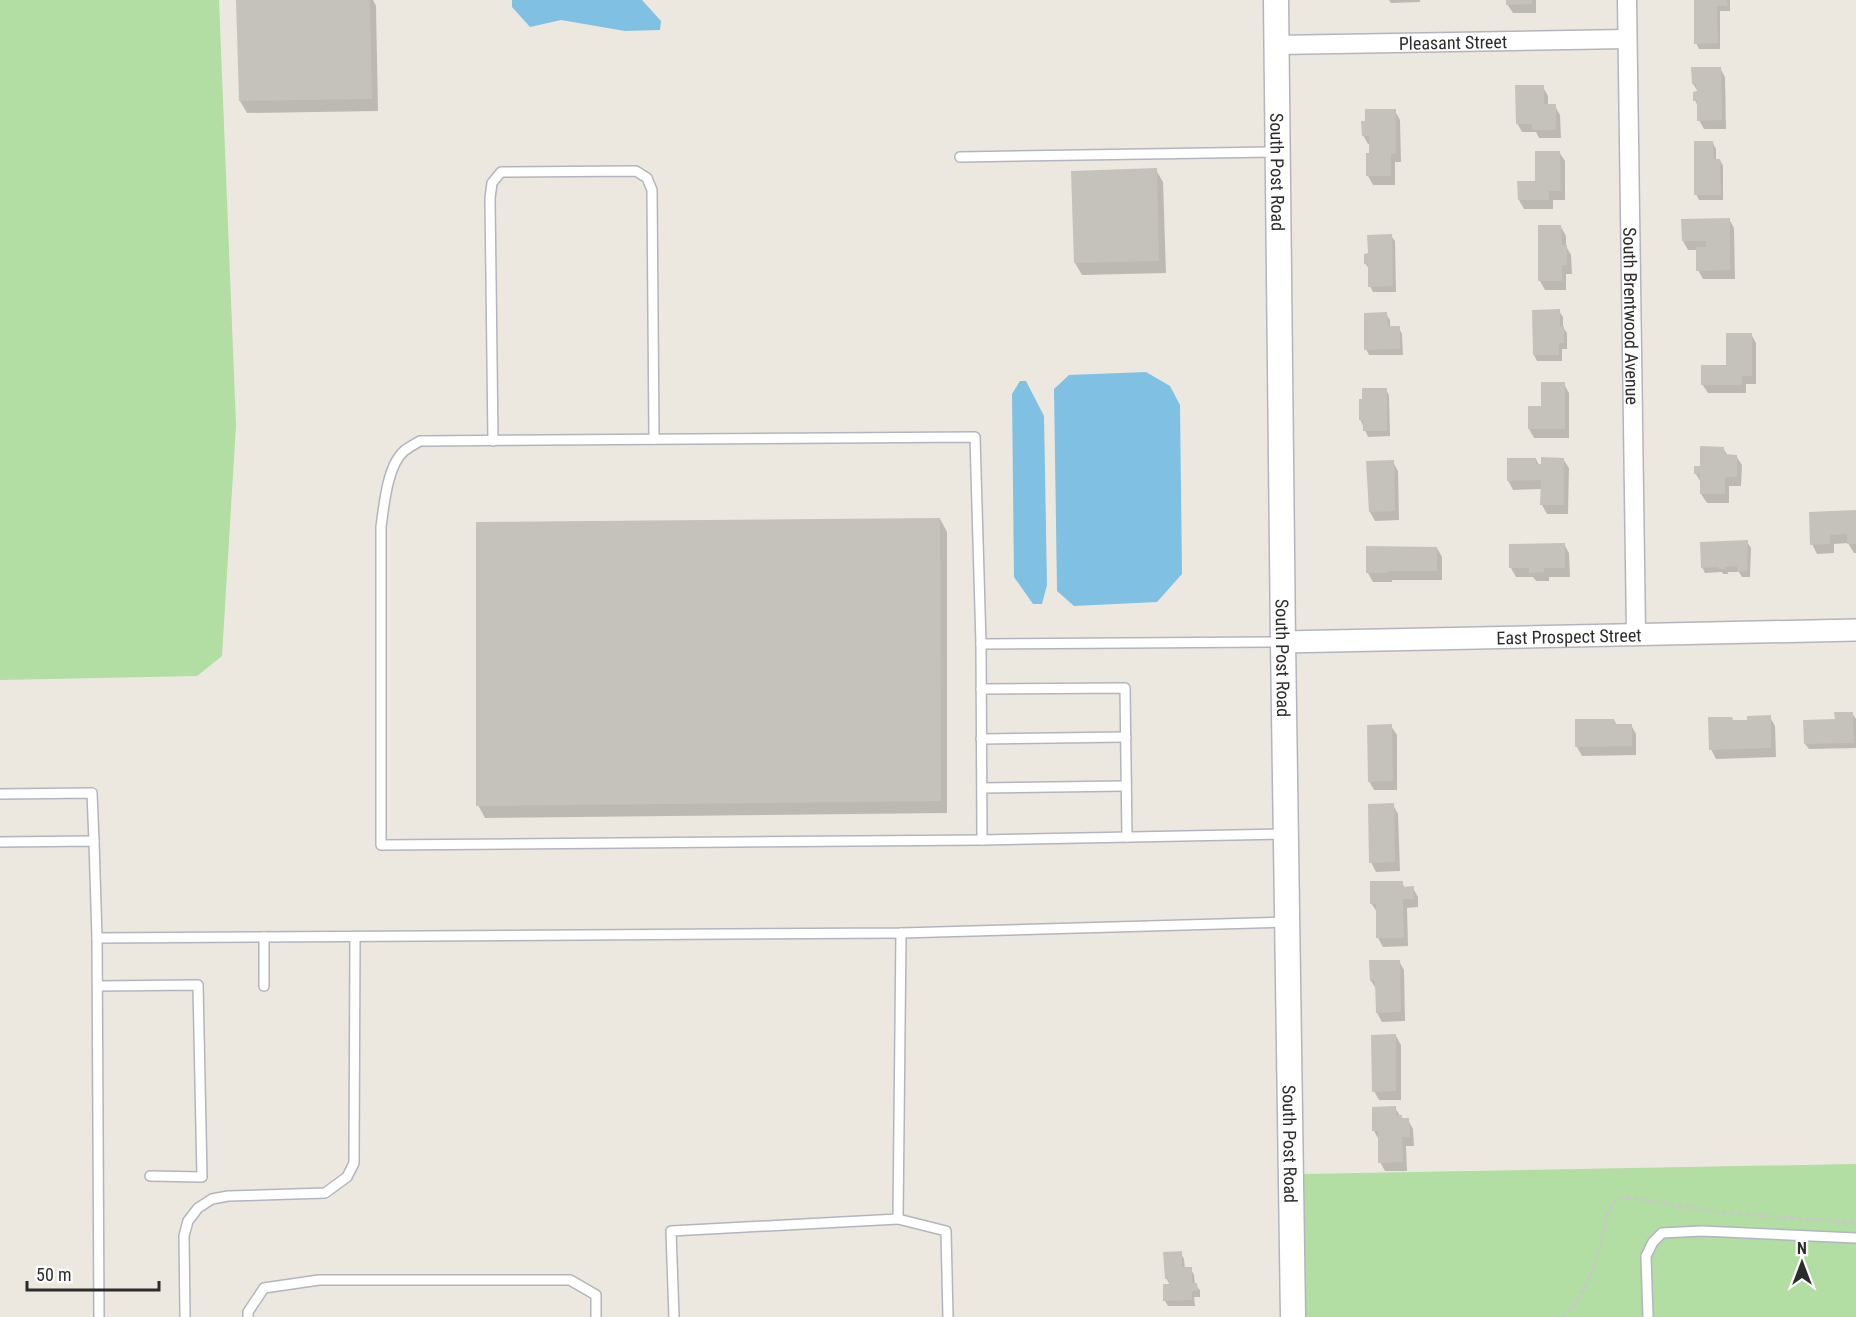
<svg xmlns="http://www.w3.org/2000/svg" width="1856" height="1317" viewBox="0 0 1856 1317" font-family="'Roboto Condensed',sans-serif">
  <rect width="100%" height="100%" fill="#ece8e0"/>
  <!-- green -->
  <g fill="#b2dda3">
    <path d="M0,0H219L236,425L222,656L197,676L0,680Z"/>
    <path d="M1856,1164V1317H1304L1301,1174Z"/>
  </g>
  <!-- water -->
  <g fill="#7fc0e3">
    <path d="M512,0H642L661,21L660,30L625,31L561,20L530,27L512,7Z"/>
    <path d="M1146,372L1170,386L1180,405L1182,574L1157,602L1074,606L1057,591L1054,389L1069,375Z"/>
    <path d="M1020,381H1026L1044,416L1047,585L1042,604H1033L1014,577L1012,394Z"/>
  </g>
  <!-- shadow -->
  <g fill="#0003">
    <path d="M238,0H373L376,6L378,111L247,113L240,101Z"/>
    <path d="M1389,0H1420V2L1391,3Z"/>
    <path d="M1507,0H1536V13H1513L1507,4Z"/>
    <path d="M1695,0H1730V11H1720V49H1699L1696,43Z"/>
    <path d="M1720,68L1725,77L1726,129H1704L1699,120L1698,107L1695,100L1699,93L1693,84Z"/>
    <path d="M1543,87L1548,96V106H1555L1560,115L1561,138H1539L1536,132H1522L1517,123Z"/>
    <path d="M1395,111L1400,120L1401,162H1395V185H1373L1368,176L1371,144H1368L1363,135Z"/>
    <path d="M1713,143L1716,149V160H1720L1723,166V200H1699L1696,194Z"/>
    <path d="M1559,152L1565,161V200H1553V209H1524L1519,200V183H1537Z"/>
    <path d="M1156,170L1163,182L1166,273L1082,275L1075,263Z"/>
    <path d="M1729,219L1734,228L1735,279H1703L1698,270V250H1688L1683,241Z"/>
    <path d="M1539,227H1561L1566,236V246L1571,255L1572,274H1566V290H1545L1540,281Z"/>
    <path d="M1391,236L1395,241L1396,292H1373L1370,286L1369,269L1365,263L1369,255Z"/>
    <path d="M1533,311H1559L1563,317V327L1567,333V349H1562V361H1537L1534,355Z"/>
    <path d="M1386,314L1390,320V328H1399L1402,334L1403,355H1369L1366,349Z"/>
    <path d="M1751,334L1756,343V384H1746V393H1708L1702,384L1728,367Z"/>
    <path d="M1564,384L1569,393V438H1534L1529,429L1542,408Z"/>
    <path d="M1386,390L1389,395L1390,436L1368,437L1360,419Z"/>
    <path d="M1723,448L1728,456H1736L1742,465L1741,486H1729V503H1707L1701,494V482L1695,473Z"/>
    <path d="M1536,459L1539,465H1542L1563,459L1569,468L1568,514H1547L1542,505V489L1513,490L1508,480Z"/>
    <path d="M1393,462L1398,471L1399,520L1375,521L1370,512Z"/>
    <path d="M1856,512V553H1854L1848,543L1834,544V553L1817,554L1812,544Z"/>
    <path d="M940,519L947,532V813L485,818L478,805Z"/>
    <path d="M1747,542L1751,548L1750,577H1742L1739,572H1728V574H1723L1722,572L1705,573L1702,567Z"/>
    <path d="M1564,544L1569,553L1570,577H1549V581H1536L1533,577H1516L1511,568Z"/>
    <path d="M1437,548L1442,557V580H1392V582H1373L1368,573Z"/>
    <path d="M1852,713L1856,719V748L1809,749L1805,744L1836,720Z"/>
    <path d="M1770,717L1775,726L1776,757L1716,759L1711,749L1733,721H1749Z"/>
    <path d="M1614,720L1617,725H1631L1636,734V755L1582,756L1577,747Z"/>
    <path d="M1391,726L1397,735V790H1374L1369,781Z"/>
    <path d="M1393,805L1398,814L1400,871L1376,872L1371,862Z"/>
    <path d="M1402,883L1405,888H1413L1418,897V907L1407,908L1408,946L1383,947L1378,938L1377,912L1371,903Z"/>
    <path d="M1399,961L1404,970L1405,1021L1382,1022L1377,1013V990L1371,981Z"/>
    <path d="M1396,1036L1401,1045V1100H1379L1374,1091Z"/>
    <path d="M1395,1108L1403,1120H1408L1413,1129L1414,1146H1406L1407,1171H1385L1380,1162L1379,1140L1374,1131Z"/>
    <path d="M1181,1253L1184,1259L1185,1269H1191L1194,1275L1195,1285L1200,1290V1297H1194L1195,1306H1168L1165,1301L1170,1285L1166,1278Z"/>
  </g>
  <!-- building -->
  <g fill="#c5c2bb">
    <path d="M236,0H370L372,99L239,101Z"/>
    <path d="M1506,0H1532V4L1506,5Z"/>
    <path d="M1694,0H1727L1728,6H1717L1718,43L1694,44Z"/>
    <path d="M1691,67H1721L1722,120L1697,121V101H1693V92L1697,91L1696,84H1692Z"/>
    <path d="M1515,85H1544V104H1556V130H1532V124H1516Z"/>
    <path d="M1365,109H1396V154H1391V176H1366V153H1369V136H1362L1361,121H1365Z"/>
    <path d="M1694,141H1713L1714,159H1720L1721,195H1694Z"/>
    <path d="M1535,151H1560L1561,191H1549V200H1518L1517,181H1535Z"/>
    <path d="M1157,168L1159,261L1074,263L1071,171Z"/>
    <path d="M1730,218V270L1696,271V247H1706V241H1682L1681,219Z"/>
    <path d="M1538,225H1561L1562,245H1567V265H1562V281H1538Z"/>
    <path d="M1392,234L1393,286L1368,287V264H1364V254L1368,253L1367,235Z"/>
    <path d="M1560,309V326H1564V343H1559V355H1533L1532,310Z"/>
    <path d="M1387,312L1388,326H1400V349L1364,350V313Z"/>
    <path d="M1726,333H1752V376H1742V385H1701V365H1726Z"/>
    <path d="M1541,382H1565V429H1528V406H1541Z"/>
    <path d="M1362,388H1387V431H1363V420H1359V399H1362Z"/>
    <path d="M1700,446L1724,447V454L1737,455V477H1725V494H1700V474H1694V466H1700Z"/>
    <path d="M1541,457L1564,458V505H1540L1541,480L1507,481V458H1536V464H1541Z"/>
    <path d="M1394,460L1395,511L1369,512L1366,461Z"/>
    <path d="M1856,510V544H1847V534L1830,535V544L1810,545L1809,512Z"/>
    <path d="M940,518L941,801L476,806V522Z"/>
    <path d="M1748,540L1747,571L1737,572V566L1725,567L1726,569H1718V567L1701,568L1700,542Z"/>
    <path d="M1565,543V568H1544V572L1529,573V568H1509V544Z"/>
    <path d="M1366,546L1437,547V571H1388V573H1366Z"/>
    <path d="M1834,712H1853L1854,743L1804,744L1803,720L1835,719Z"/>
    <path d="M1771,715V748L1709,750L1708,717H1732L1733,720H1747V716Z"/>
    <path d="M1575,719H1614L1615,724H1632V746L1575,747Z"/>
    <path d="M1392,724L1393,781L1368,782L1367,725Z"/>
    <path d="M1394,803L1395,862L1369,863L1368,804Z"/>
    <path d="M1370,881H1403V887L1414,886V899H1403L1404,938H1376V904H1370Z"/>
    <path d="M1369,960H1400L1401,1012L1376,1013L1375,981H1370Z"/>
    <path d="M1396,1034V1091L1372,1092L1371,1035Z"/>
    <path d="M1396,1106V1115H1402V1118H1409L1410,1137H1402L1403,1162L1378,1163V1131H1372V1107Z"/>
    <path d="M1182,1251V1267H1192V1283H1197L1198,1291H1192V1300L1163,1301V1284H1169V1279H1165L1163,1252Z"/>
  </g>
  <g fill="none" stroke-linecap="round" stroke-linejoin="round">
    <!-- service casing -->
    <g stroke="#b3b5be" stroke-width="12">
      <g id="service">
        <path d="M960,157L1275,152"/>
        <path d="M493,441L490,198L492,183L501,172L636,171L647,178L652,190L654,439"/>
        <path d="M1281,642L981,644L982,840L1285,834"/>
        <path d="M981,644L975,437L420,441C415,444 409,447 404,451C387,466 384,506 381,527V845L982,840"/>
        <path d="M981,689L1125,688L1127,837"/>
        <path d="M981,739L1126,737"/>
        <path d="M982,788L1126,786"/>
        <path d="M0,794L92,793L94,841"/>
        <path d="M0,842L94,841L97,938L901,933L1286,922"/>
        <path d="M97,938L99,1317"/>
        <path d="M98,986L198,985L202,1177L150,1176"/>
        <path d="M264,986V937"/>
        <path d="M898,1219L946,1231L948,1317"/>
        <path d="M185,1317L184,1236L188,1221L198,1208L212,1199L228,1196L325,1193L347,1177L354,1163L355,937"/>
        <path d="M248,1317V1312L264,1288L319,1280H570L596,1295V1317"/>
        <path d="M674,1317L671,1231L898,1219L901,933"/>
        <path d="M1648,1317L1646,1256L1653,1242L1662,1233L1702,1231L1856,1238"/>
      </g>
    </g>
    <!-- minor casing -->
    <g stroke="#b3b5be" stroke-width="21">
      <g id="minor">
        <path id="s1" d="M1627,0L1636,634"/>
        <path id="s2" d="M1277,45L1627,39"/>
      </g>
    </g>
    <!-- tertiary casing -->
    <g stroke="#b3b5be" stroke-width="24">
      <g id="tertiary">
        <path id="s3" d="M1283,642L1856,630"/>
      </g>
    </g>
    <!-- secondary casing -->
    <g stroke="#b3b5be" stroke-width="27">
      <g id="secondary">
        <path id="s4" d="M1276,0L1283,642L1293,1317"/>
      </g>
    </g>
    <!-- path -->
    <path stroke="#c8c8c8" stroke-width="3" stroke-dasharray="4.5 3" stroke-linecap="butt" d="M1562,1317C1582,1303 1597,1262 1602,1238C1606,1222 1606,1213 1616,1199L1626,1197L1716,1212L1845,1222L1856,1221"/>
    <!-- service -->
    <use href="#service" stroke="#fff" stroke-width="9"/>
    <!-- minor -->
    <use href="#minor" stroke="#fff" stroke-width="18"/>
    <!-- tertiary -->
    <use href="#tertiary" stroke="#fff" stroke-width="21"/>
    <!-- secondary -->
    <use href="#secondary" stroke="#fff" stroke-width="24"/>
  </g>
  <g text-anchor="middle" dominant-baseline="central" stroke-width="4.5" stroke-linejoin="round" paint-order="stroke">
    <!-- street labels -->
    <g font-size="18" fill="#2c2c2c" stroke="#fff">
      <text stroke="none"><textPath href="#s2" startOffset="176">Pleasant Street</textPath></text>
      <text stroke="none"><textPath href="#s4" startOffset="172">South Post Road</textPath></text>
      <text stroke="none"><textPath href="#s1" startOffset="316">South Brentwood Avenue</textPath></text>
      <text stroke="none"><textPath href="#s3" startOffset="286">East Prospect Street</textPath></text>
      <text stroke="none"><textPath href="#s4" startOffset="658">South Post Road</textPath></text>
      <text stroke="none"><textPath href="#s4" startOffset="1144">South Post Road</textPath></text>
    </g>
  </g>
  <!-- north arrow -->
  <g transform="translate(1802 1263)" stroke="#ffffff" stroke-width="4.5" paint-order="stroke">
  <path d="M0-4.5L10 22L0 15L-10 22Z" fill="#2c2c2c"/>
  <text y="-9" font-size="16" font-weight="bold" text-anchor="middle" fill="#2c2c2c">N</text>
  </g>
  <!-- scale -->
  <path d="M27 1281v9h132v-9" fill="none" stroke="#2c2c2c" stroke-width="3"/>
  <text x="36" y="1281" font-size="18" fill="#2c2c2c" stroke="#ffffff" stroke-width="4.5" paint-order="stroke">50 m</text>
</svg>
